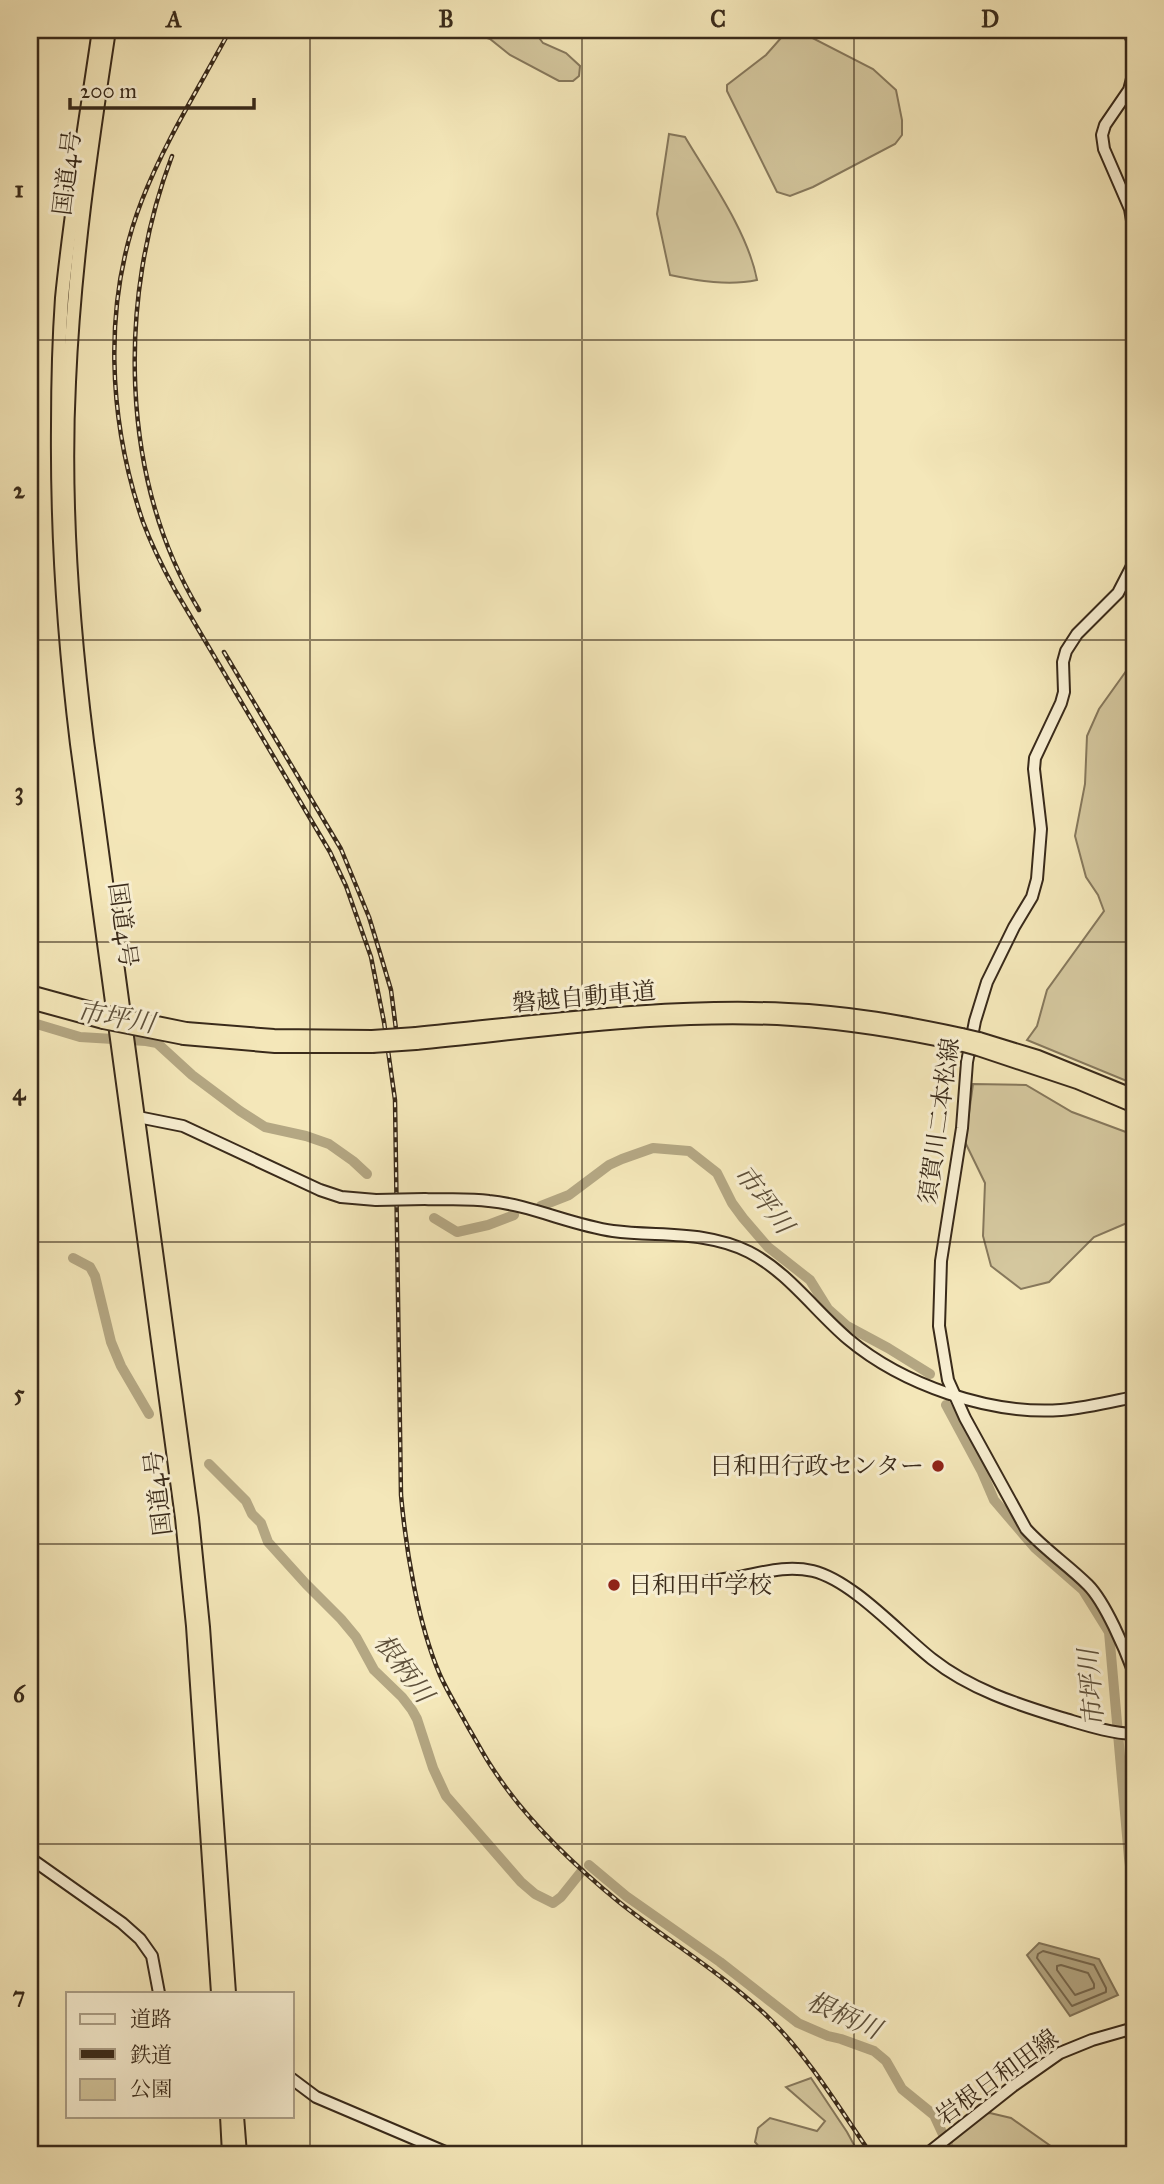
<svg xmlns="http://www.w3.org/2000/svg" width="1164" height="2184" viewBox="0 0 1164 2184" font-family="'IM FELL Great Primer','Noto Serif JP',serif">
  <rect width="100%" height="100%" fill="#f4e7b9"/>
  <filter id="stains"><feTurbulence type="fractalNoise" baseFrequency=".00286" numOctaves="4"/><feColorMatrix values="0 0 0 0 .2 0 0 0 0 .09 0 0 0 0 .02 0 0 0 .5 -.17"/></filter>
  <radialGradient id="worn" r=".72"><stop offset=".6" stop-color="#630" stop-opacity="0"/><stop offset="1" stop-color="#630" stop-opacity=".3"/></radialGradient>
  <!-- green -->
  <g fill="#d4c79e" stroke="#86785c" stroke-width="2">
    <path d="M464,30H533L543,43L566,53L580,66L579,76L573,81H559L510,55L490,39Z"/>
    <path d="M788,30H797L873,69L896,90L902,120V135L895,144L813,187L790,196L777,192L727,91V85L766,55Z"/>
    <path d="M669,134L685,137C710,179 748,232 757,280C729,286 698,281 670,275L657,214Z"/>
    <path d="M1134,660V1084L1027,1040L1037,1026L1047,990L1104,911L1098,895L1086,877L1075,836L1085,784L1087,736L1099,709Z"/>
    <path d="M973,1084L1026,1085L1072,1112L1134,1135V1220L1094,1237L1049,1282L1021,1289L991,1266L983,1236L985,1183L965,1142Z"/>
    <path d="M811,2078L847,2132L859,2154H765L755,2142L758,2128L770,2118L817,2131L825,2121L786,2087Z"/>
    <path d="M990,2113L1011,2118L1062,2154H948L952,2141L984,2114Z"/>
  </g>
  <!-- water -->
  <path fill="#b4a783" stroke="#837559" stroke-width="2" d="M1039,1943L1099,1959L1118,1995L1070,2016L1027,1955Z"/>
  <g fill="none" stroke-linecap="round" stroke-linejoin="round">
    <!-- shore -->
    <g stroke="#76684e" stroke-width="2">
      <path d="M1043,1951L1094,1965L1106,1988V1992L1072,2006L1037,1958L1038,1954Z"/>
      <path d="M1061,1965L1088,1973L1094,1984V1988L1075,1995L1057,1970V1966Z"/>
    </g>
    <!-- river -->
    <g stroke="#b4a783" stroke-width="10">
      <path d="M30,1022L80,1037L146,1041L157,1043L192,1075L240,1111L265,1127L306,1136L329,1144L353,1161L367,1174"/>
      <path d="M541,1206L569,1195L609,1165L622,1159L653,1148L689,1151L717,1173L732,1203L743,1218L768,1247L810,1280L828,1309L847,1326L888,1348L930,1374"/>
      <path d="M434,1218L457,1232L488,1225L514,1215"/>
      <path d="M73,1258L90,1267L95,1276L111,1342L121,1366L149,1414"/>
      <path d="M946,1405L982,1472L994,1500L1035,1548L1083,1590L1109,1632L1129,1858L1134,1896"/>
      <path d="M209,1464L246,1501L252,1514L261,1523L268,1542L306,1584L341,1619L356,1637L374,1670L402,1697L412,1710L417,1719L433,1768L446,1796L521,1882L535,1894L553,1903L561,1897L581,1872"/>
      <path d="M589,1865L626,1896L720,1962L798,2023L828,2036L841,2039L874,2051L886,2061L902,2089L934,2115L952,2154"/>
    </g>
    <!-- secondary casing -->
    <g stroke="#392a1a" stroke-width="14">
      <g id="secondary">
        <path d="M1128,30L1134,45"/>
        <path d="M1134,71L1129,90L1105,125L1102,135L1104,149L1130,209L1134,232"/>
        <path d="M1134,335V341"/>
        <path d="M1134,562L1118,593L1077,634L1066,651L1063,662L1064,692L1061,703L1035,758L1034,769L1041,829L1037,879L1032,897L1014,927L987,982L975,1021L967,1062L962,1128L941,1261L939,1326L948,1380L965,1418L1026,1529C1045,1550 1068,1565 1088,1585C1105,1602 1125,1649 1134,1673"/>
        <path d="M138,1117L183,1126L320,1190L341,1197L376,1200"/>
        <path d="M425,1199C446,1200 468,1198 489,1201C531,1205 571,1225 613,1231C659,1237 705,1230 749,1252C788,1272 815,1311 848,1339C903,1385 990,1415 1061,1410C1086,1408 1110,1402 1134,1397"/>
        <path d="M702,1582C715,1580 727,1579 739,1577C765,1572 787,1565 813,1571C853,1581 899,1633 932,1659C970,1689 1016,1704 1062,1718C1086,1725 1109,1733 1134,1734"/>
        <path d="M30,1858L122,1923L140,1939L152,1956L159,1993"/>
        <path d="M292,2079L316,2097L450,2154"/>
        <path d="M927,2154L1013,2086L1060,2053L1092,2040L1134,2028"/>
      </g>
    </g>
    <!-- highway casing -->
    <g stroke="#392a1a" stroke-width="16">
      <g id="highway">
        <path d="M99,30C86,119 71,208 62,298C59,341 58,384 58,426C57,533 64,638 77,744L182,1518L193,1626L218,1993"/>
        <path d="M109,30C91,147 74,264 69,382C63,502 72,622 87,741L192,1518L203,1627L229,1993"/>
        <path d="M30,992L103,1012"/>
        <path d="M30,1002L103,1022"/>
        <path d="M186,1029L274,1036L372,1037"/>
        <path d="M416,1034C540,1022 664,1004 788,1010C847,1012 905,1023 962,1035"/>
        <path d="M184,1038L275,1046H372"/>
        <path d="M979,1039L1038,1057L1134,1096"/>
        <path d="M416,1043C540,1031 668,1011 792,1019C849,1023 905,1032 960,1044"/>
        <path d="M978,1049L1077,1082L1134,1106"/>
        <path d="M227,2116L229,2154"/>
        <path d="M237,2116L240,2154"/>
      </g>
    </g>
    <!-- secondary -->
    <use href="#secondary" stroke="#f8efd2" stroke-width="10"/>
    <!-- highway -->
    <use href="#highway" stroke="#f4e7b9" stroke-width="12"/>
    <!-- rail casing -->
    <g stroke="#392a1a" stroke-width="4.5">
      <g id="rail">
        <path d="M230,30C200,86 165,141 142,200C102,302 108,420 143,522C152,546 163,568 175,590L330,852L346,886L371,957L384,1022L395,1100L401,1495C406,1551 418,1624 440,1675C448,1693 459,1710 468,1727C477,1742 485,1758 495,1772C528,1822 574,1865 619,1902C669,1942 724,1974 770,2019C810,2059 839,2108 871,2154"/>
        <path d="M172,156C118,298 119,477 199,610"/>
        <path d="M224,652L341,849L369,917L380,953L391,990L397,1037"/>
      </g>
    </g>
    <!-- rail -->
    <use href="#rail" stroke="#f8efd2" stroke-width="2" stroke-dasharray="5" stroke-linecap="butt"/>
    <!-- secondary-bridge casing -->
    <g stroke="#392a1a" stroke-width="14" stroke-linecap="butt">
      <path id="secondary-bridge" d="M376,1200L425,1199"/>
    </g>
    <!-- highway-bridge casing -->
    <g stroke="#392a1a" stroke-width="16" stroke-linecap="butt">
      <g id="highway-bridge">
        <path d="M103,1012L186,1029"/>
        <path d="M103,1022L184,1038"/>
        <path d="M962,1035L979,1039"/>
        <path d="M372,1037L416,1034"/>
        <path d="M960,1044L978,1049"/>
        <path d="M372,1046L416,1043"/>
      </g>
    </g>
    <!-- secondary-bridge -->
    <use href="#secondary-bridge" stroke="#f8efd2" stroke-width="10"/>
    <!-- highway-bridge -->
    <use href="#highway-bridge" stroke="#f4e7b9" stroke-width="12"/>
  </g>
  <!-- grid -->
  <path fill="none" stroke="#392a1a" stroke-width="2" stroke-opacity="0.55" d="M310,30V2154M582,30V2154M854,30V2154M30,340H1134M30,640H1134M30,942H1134M30,1242H1134M30,1544H1134M30,1844H1134"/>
  <!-- markers -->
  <g fill="#8f2418" stroke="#f8efd2" stroke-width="2.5">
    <circle cx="938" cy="1466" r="7"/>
    <circle cx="614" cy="1585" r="7"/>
  </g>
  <g text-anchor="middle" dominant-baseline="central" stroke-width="6" stroke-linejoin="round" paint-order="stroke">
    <!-- street labels -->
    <g font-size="24" fill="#392a1a" stroke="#f8efd2">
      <text transform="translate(67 173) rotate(-83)">国道4号</text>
      <text transform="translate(123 925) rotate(82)">国道4号</text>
      <text transform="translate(584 997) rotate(-5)">磐越自動車道</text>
      <text transform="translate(939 1121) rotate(-82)">須賀川二本松線</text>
      <text transform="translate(158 1493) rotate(-97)">国道4号</text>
      <text transform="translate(997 2077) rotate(-36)">岩根日和田線</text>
    </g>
    <!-- poi labels -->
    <g font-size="24" fill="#392a1a" stroke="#f8efd2" text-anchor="end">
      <text x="924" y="1466">日和田行政センター</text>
      <text x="628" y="1585" text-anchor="start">日和田中学校</text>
    </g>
    <!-- water labels -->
    <g font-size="26" font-style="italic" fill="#5e503a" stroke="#f8efd2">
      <text transform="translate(116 1017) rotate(9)">市坪川</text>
      <text transform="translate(764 1199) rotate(53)">市坪川</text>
      <text transform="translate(404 1668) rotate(53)">根柄川</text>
      <text transform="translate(1091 1688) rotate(-95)">市坪川</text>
      <text transform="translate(844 2015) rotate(24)">根柄川</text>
    </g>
  </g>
  <!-- margin -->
  <rect width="1164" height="2184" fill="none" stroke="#f4e7b9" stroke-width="77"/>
  <!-- legend -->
  <rect x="66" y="1992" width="228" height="126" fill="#f8efd2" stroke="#aca088" stroke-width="2"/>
  <rect x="80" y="2014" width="35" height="10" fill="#f8efd2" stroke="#aca088" stroke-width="2"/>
  <text x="130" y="2026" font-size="21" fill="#392a1a">道路</text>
  <rect x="80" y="2049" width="35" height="10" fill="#392a1a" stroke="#aca088" stroke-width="2"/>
  <text x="130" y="2062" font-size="21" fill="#392a1a">鉄道</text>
  <rect x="80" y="2079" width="35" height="21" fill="#d4c79e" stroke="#aca088" stroke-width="2"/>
  <text x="130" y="2096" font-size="21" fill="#392a1a">公園</text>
  <!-- scale -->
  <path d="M70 98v10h184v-10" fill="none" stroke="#392a1a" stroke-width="3.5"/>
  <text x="80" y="98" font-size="21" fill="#392a1a" stroke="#f8efd2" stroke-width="5" paint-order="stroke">200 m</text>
  <rect x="38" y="38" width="1088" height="2108" fill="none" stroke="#392a1a" stroke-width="2.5"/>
  <g font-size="23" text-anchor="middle" font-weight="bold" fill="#392a1a">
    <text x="174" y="27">A</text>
    <text x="446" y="27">B</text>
    <text x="718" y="27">C</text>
    <text x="990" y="27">D</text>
    <text x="19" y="197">1</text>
    <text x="19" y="498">2</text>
    <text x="19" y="799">3</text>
    <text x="19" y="1100">4</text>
    <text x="19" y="1401">5</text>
    <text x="19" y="1702">6</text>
    <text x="19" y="2003">7</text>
  </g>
  <rect width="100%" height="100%" filter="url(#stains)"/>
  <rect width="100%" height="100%" fill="url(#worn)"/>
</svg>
